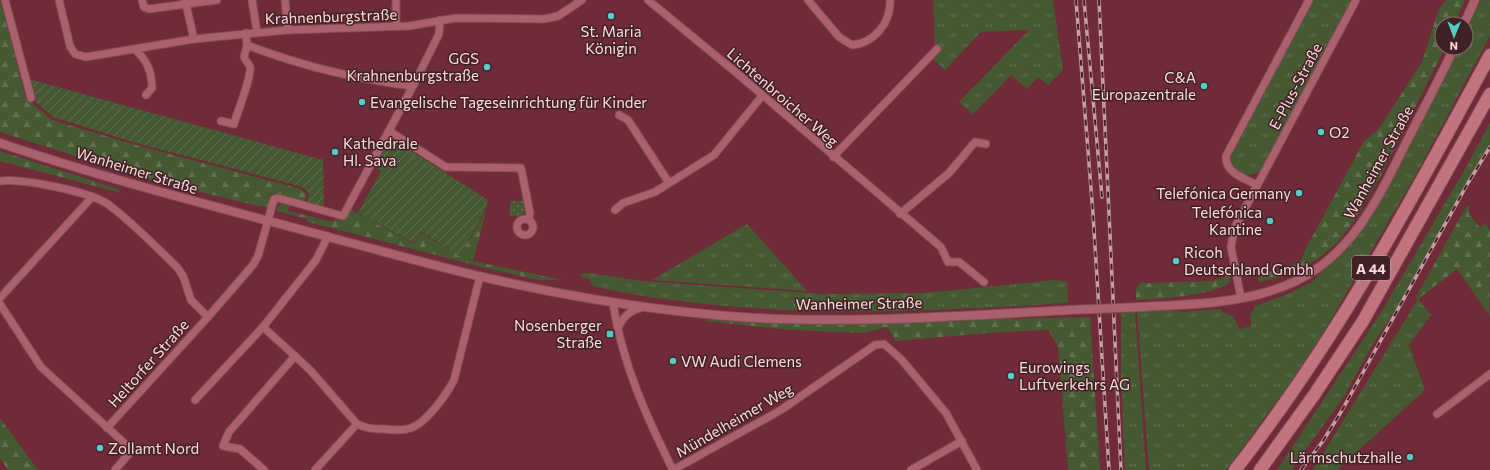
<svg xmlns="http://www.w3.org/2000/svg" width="1490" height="470" viewBox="0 0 1490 470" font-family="Commissioner,sans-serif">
  <defs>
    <pattern id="grass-tufts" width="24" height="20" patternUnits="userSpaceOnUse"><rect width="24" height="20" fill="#455a32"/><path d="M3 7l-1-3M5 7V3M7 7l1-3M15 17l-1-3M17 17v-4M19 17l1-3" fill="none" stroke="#61714f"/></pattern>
    <pattern id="forest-firs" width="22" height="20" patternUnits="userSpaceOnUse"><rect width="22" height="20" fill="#455a32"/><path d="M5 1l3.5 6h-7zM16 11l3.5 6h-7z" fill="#61714f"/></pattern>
    <pattern id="park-dots" width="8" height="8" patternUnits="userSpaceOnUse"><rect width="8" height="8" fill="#455a32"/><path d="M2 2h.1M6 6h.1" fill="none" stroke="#61714f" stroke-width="1.8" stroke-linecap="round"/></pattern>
    <pattern id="garden-furrows" width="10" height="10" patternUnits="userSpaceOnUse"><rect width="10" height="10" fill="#455a32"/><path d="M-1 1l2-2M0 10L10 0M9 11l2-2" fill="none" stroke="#61714f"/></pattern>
  </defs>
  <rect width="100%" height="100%" fill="#6f2b37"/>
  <!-- grass -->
  <g fill="url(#grass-tufts)">
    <path d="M933,0H1053L1063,70L1048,85L1038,77L1027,89L1011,75L973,114L959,102L1029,30L981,32L945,70L932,58L935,48Z"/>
    <path d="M1312,0H1353L1262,169C1250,179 1239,175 1230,163V152Z"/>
    <path d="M1481,0H1490V36L1413,180L1324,331L1288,386L1226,470H1149L1137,311L1161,310L1185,312L1221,309L1222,312L1233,316L1240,329L1251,326L1250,316L1255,306L1288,294L1312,282L1348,246L1457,48H1466V29Z"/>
    <path d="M1490,123V144L1409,290L1373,344L1343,398L1291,470H1277L1380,314L1465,169Z"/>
    <path d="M747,224L807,291L652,280Z"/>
    <path d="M589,273L642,281L824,294L926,293L1055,280L1067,282L1068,303C911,313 751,320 596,287L592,285L590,279L581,277L580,274Z"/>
    <path d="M1418,299L1431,315L1409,345L1425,390L1337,470H1313Z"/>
    <path d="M1121,311H1135L1146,470H1125L1121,373Z"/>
  </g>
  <!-- forest -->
  <g fill="url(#forest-firs)">
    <path d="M0,0L26,98L52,120L136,145L301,189L306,194L304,202L271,194L268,207L258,206L147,179L0,132Z"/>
    <path d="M1446,0H1465L1454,24H1442V48H1445L1380,177L1352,224L1338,242L1317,260L1280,277L1259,282L1258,278L1266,271H1279L1302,260L1304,252L1364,141L1378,130L1422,62L1438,11Z"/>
    <path d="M0,151L118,189L121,193L0,161Z"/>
    <path d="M281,204L289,206L288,211L333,222L335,219L343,221L350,209L414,244L421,233L460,256L486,212L473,261L562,280H538L482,267L308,222L307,219L277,211V207Z"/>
    <path d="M1467,205L1469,206V214L1480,228L1485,223L1490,230L1489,315L1457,269L1418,299L1416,297Z"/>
    <path d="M1231,275L1229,283C1211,296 1159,299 1136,300V289L1141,282L1145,283L1213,281Z"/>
    <path d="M1090,317L1100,470H1068L1058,348L1049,330L987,333L896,341L887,327L864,333L791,330L705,321L706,319L794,323H829Z"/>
    <path d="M0,418L38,470H8L0,458Z"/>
  </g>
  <!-- park -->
  <path fill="url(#park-dots)" d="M510,201H525V213L519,216H510Z"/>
  <!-- garden -->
  <g fill="url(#garden-furrows)">
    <path d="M28,79L323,160L324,208L307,203L309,194L303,187L136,143L53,117L32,98Z"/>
    <path d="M389,137L488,200L485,211L460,256L421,232L414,243L358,213L381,171L373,166Z"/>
  </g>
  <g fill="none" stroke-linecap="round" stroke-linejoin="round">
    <!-- minor casing -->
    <g stroke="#844b58" stroke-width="9">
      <g id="minor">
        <path d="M5,0L31,98"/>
        <path d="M59,0L70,46L75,54L86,57L194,39L288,30L409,26L456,18L544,19L558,16L582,0"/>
        <path d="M142,0L144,7L149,9L217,0"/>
        <path d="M185,0L194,39"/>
        <path d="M252,0L257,32"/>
        <path d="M285,0L288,30"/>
        <path d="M648,0L739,75L941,247L948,262H959L984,282"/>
        <path d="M808,0L839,37L852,45C875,43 891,22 890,0"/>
        <path d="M396,26V0"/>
        <path d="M246,33L247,45C301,66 355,79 413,86L439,34L440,20"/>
        <path d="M134,49C147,59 152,73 152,88L146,95"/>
        <path d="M619,115L628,120L669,183"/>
        <path d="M221,121L234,124C237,113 252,76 250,67C249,64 245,60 244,57L247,45"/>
        <path d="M389,131L446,167L521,168L530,213L529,219"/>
        <path d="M833,157L937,49"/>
        <path d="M0,181C22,178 92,192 109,205C133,223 155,246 177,267L183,276L191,300L208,317"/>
        <path d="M1257,185C1244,178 1225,173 1226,156L1309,0"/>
        <path d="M615,210L623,203L655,192L714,155L762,96"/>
        <path d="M900,214L949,173L975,142L986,144"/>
        <circle cx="525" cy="227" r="8"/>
        <path d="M0,298L92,197"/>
        <path d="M1241,298L1231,247L1234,229L1356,0"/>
        <path d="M613,303C622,363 646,416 673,470"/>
        <path d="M0,304L41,367L132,450L115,470"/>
        <path d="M263,327L295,356L229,432L223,446L240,449L264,470"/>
        <path d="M618,328C622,317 632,309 644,307"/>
        <path d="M295,356L311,371L357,424C367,429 374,429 384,429C393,430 402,431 411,428C426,423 447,394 454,380L480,276"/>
        <path d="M195,400L263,327L316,260L328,236"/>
        <path d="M1437,414L1490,374"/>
        <path d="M107,428L208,317L253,265L258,256L274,199L278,198L343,216L413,86"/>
        <path d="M315,470L357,424"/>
        <path d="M673,470L781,410L875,345L884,344L901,359L946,413L977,470"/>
        <path d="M911,470L962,441"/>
      </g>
    </g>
    <!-- tertiary casing -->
    <g stroke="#844b58" stroke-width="10">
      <g id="tertiary">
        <path d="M1464,24L1475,0"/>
        <path d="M0,143C109,180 221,208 332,238C387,252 441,268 496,280C576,298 658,311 740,317C849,324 960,316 1069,310"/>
        <path d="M1142,307C1193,304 1248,304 1296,281C1355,253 1381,192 1409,137C1424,108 1440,78 1454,48"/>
      </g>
    </g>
    <!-- motorway casing -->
    <g stroke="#844b58" stroke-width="14">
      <g id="motorway">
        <path d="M1235,470C1336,342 1413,198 1490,55"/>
        <path d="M1260,470L1314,395L1363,321L1490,94"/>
      </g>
    </g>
    <!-- minor -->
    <use href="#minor" stroke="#ab616b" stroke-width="7"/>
    <!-- tertiary -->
    <use href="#tertiary" stroke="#ab616b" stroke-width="8"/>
    <!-- motorway -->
    <use href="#motorway" stroke="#c2747e" stroke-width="12"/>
    <!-- rail casing -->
    <g stroke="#ca9ca3" stroke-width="3.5">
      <g id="rail">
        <path d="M1076,0L1093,214L1109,470"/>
        <path d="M1084,0L1102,197"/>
        <path d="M1099,0L1121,470"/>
        <path d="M1301,470L1323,441L1341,412L1468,183L1490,147"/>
      </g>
    </g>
    <!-- rail -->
    <use href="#rail" stroke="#402125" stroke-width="2" stroke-dasharray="6" stroke-linecap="butt"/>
    <!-- tertiary-bridge casing -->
    <g stroke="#844b58" stroke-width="10" stroke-linecap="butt">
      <path id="tertiary-bridge" d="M1069,310L1142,307"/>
    </g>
    <!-- tertiary-bridge -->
    <use href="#tertiary-bridge" stroke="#ab616b" stroke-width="8"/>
  </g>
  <!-- markers -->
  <g fill="#54cdc8" stroke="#402125" stroke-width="1.5">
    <circle cx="611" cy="16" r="4"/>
    <circle cx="487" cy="67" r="4"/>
    <circle cx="1204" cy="86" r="4"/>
    <circle cx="362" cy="102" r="4"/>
    <circle cx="1321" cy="132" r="4"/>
    <circle cx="335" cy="152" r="4"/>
    <circle cx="1299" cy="193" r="4"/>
    <circle cx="1270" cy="221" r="4"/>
    <circle cx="1176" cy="261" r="4"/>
    <rect x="606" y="330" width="8" height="8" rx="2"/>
    <circle cx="673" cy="361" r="4"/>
    <circle cx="1011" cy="376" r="4"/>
    <circle cx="100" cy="448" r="4"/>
    <circle cx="1410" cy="457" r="4"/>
  </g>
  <g text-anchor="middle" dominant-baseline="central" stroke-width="3" stroke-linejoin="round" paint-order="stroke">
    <!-- shield labels -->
    <rect fill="#402125" stroke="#c4a2a6" stroke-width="1" x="1352" y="256" width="38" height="24" rx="3"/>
    <g font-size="14" font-weight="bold" fill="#fddade">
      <text x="1371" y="268">A 44</text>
    </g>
    <!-- street labels -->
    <g font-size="15" fill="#fddade" stroke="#402125">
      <text transform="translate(331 16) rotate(-2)">Krahnenburgstraße</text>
      <text transform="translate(1295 86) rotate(-62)">E-Plus-Straße</text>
      <text transform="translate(783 97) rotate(41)">Lichtenbroicher Weg</text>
      <text transform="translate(1378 162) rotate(-61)">Wanheimer Straße</text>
      <text transform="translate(137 170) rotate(17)">Wanheimer Straße</text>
      <text transform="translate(859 303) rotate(-1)">Wanheimer Straße</text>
      <text transform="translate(148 363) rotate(-48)">Heltorfer Straße</text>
      <text transform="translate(734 420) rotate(-30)">Mündelheimer Weg</text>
    </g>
    <!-- poi labels -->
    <g font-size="15" fill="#fddade" stroke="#402125" text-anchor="start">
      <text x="611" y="31" text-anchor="middle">St. Maria<tspan x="611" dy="17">Königin</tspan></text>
      <text x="479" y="58" text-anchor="end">GGS<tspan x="479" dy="17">Krahnenburgstraße</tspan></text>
      <text x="1196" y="77" text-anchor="end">C&amp;A<tspan x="1196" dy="17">Europazentrale</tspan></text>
      <text x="370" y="102">Evangelische Tageseinrichtung für Kinder</text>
      <text x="1329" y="132">O2</text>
      <text x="343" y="143">Kathedrale<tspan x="343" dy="17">Hl. Sava</tspan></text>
      <text x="1291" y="193" text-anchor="end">Telefónica Germany</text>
      <text x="1262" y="212" text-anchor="end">Telefónica<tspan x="1262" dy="17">Kantine</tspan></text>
      <text x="1184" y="252">Ricoh<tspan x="1184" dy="17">Deutschland Gmbh</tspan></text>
      <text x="602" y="325" text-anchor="end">Nosenberger<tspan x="602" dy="17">Straße</tspan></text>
      <text x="681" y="361">VW Audi Clemens</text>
      <text x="1019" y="367">Eurowings<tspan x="1019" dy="17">Luftverkehrs AG</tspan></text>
      <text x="108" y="448">Zollamt Nord</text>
      <text x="1402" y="457" text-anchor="end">Lärmschutzhalle</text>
    </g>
  </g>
  <!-- north arrow -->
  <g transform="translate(1454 36) rotate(181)"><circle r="19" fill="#402125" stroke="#8c6b6f"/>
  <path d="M0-3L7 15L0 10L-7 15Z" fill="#54cdc8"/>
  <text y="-6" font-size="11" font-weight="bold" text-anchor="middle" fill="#fddade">N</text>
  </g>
</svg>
